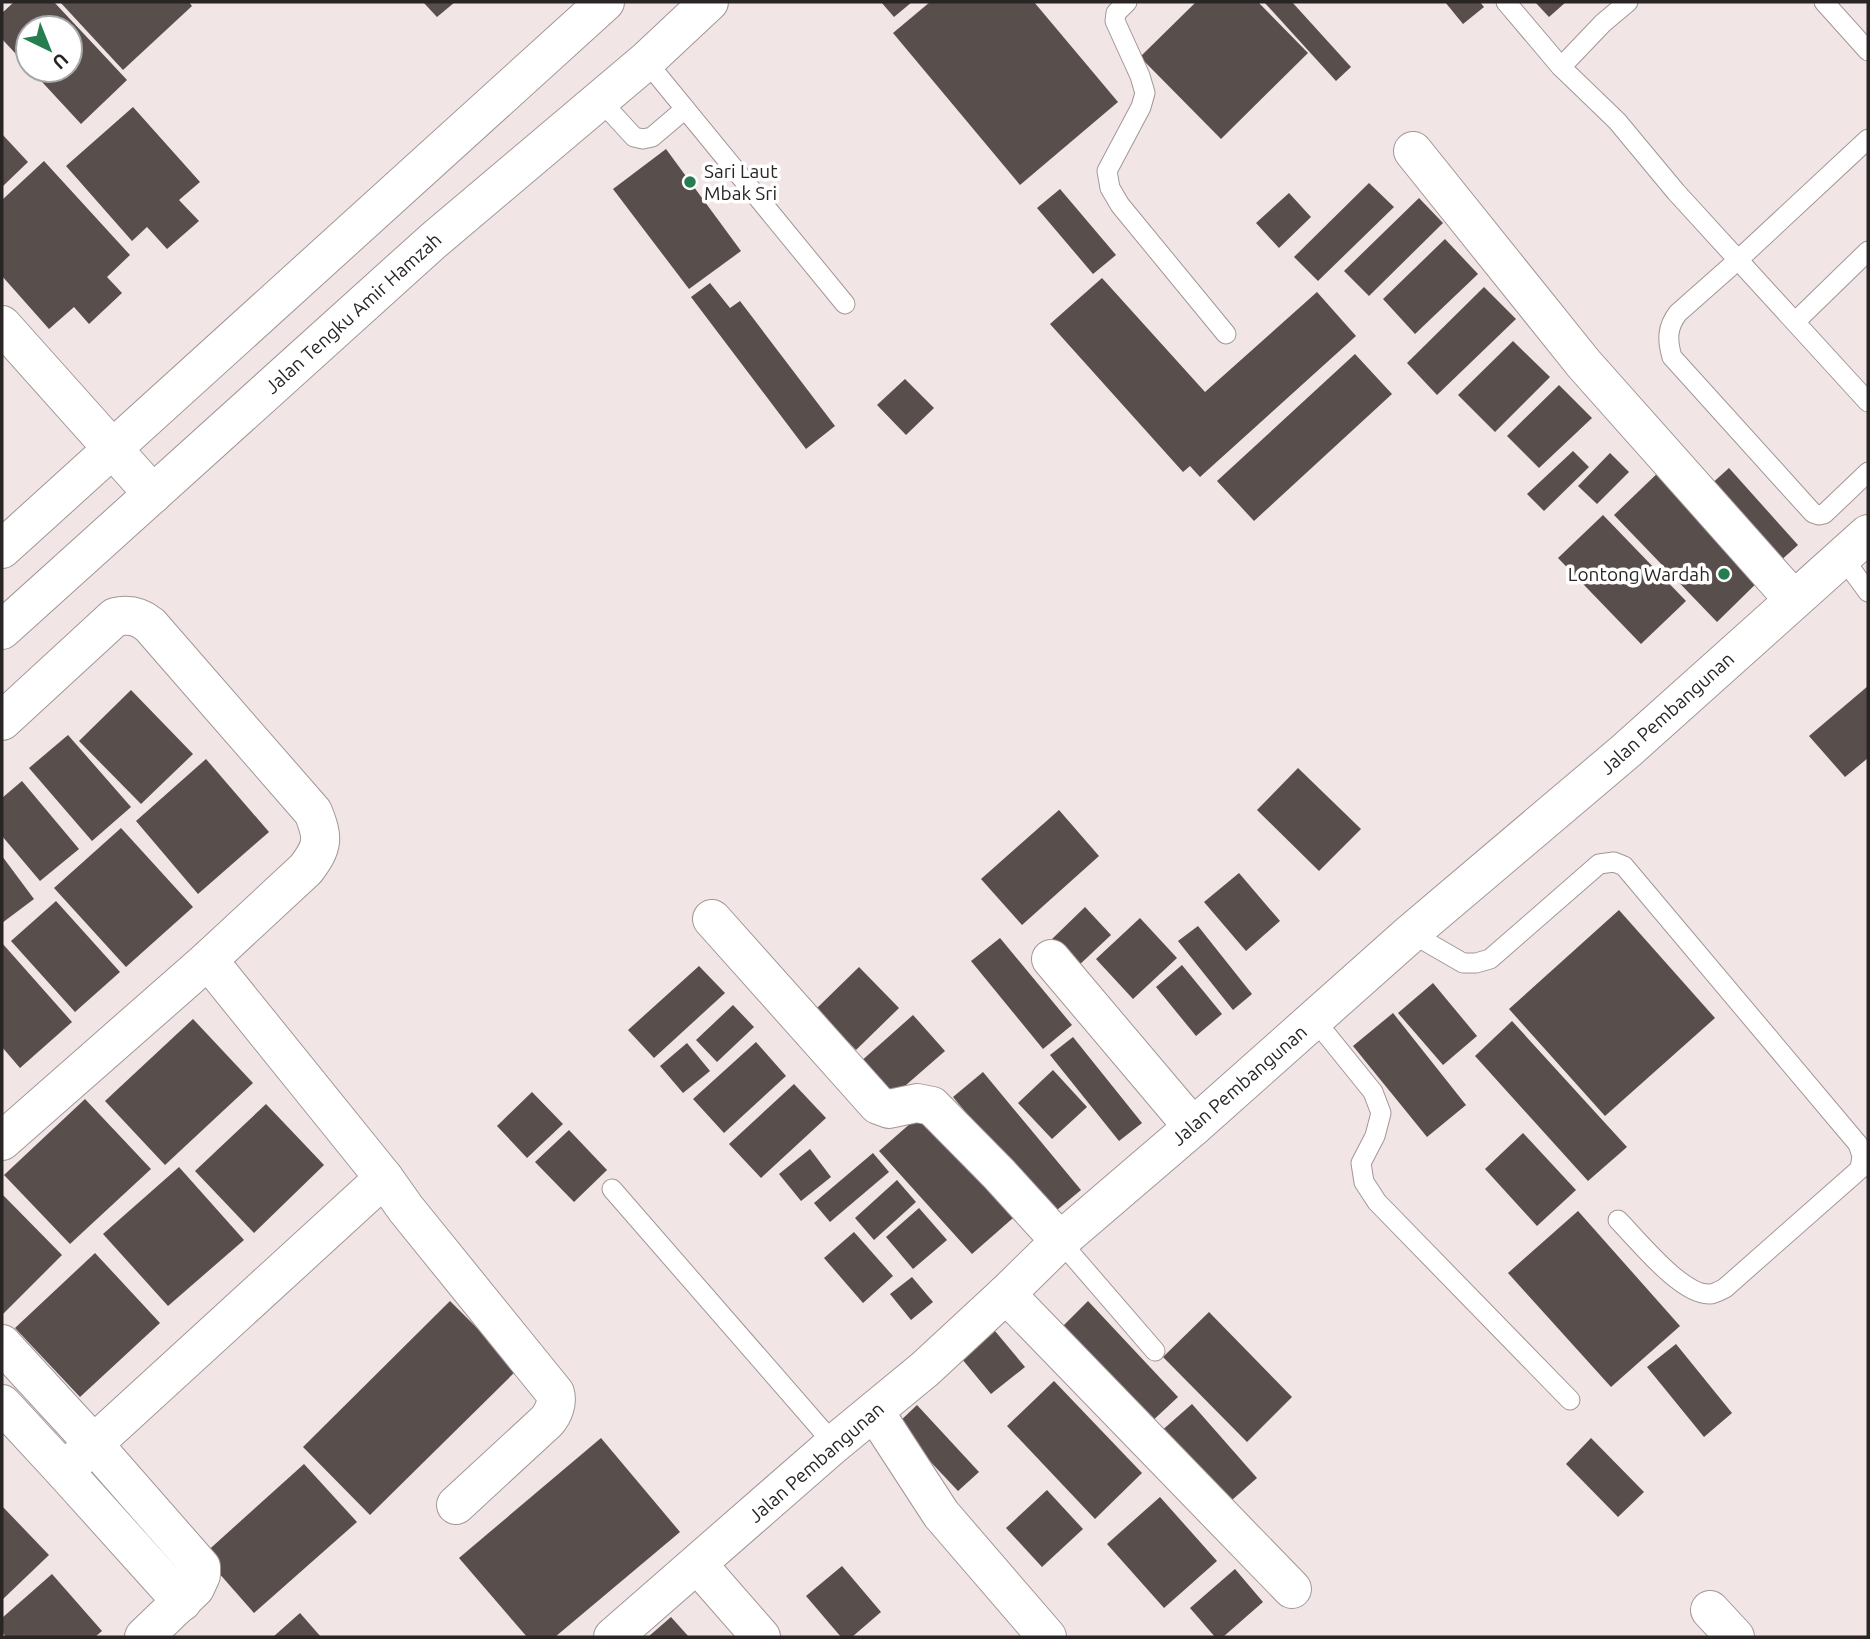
<svg xmlns="http://www.w3.org/2000/svg" width="1870" height="1639" viewBox="0 0 1870 1639" font-family="Ubuntu,sans-serif">
  <rect width="100%" height="100%" fill="#f2e5e6"/>
  <!-- building -->
  <g fill="#584e4b">
    <path d="M14,2H54L127,80L81,124L31,70H70V28H28V67L2,39V13Z"/>
    <path d="M60,2H189L192,6L123,70Z"/>
    <path d="M423,2H455L437,17Z"/>
    <path d="M881,2H912L894,17Z"/>
    <path d="M930,2H1034L1118,102L1020,185L893,33Z"/>
    <path d="M1196,2H1258L1308,53L1221,139L1140,57Z"/>
    <path d="M1264,2H1292L1351,67L1336,81Z"/>
    <path d="M1445,2H1480L1484,7L1463,24Z"/>
    <path d="M1535,2H1566L1549,17Z"/>
    <path d="M133,107L200,182L179,200L199,221L167,249L147,227L132,241L66,166Z"/>
    <path d="M2,134L28,162L2,187Z"/>
    <path d="M666,149L741,251L689,289L613,189Z"/>
    <path d="M44,161L130,255L107,277L122,293L89,324L74,307L49,329L2,276V200Z"/>
    <path d="M1369,183L1394,207L1318,281L1294,257Z"/>
    <path d="M1060,189L1116,255L1093,274L1037,208Z"/>
    <path d="M1289,193L1311,217L1279,248L1256,223Z"/>
    <path d="M1419,198L1443,223L1369,296L1344,271Z"/>
    <path d="M1445,239L1478,274L1415,334L1383,299Z"/>
    <path d="M1102,278L1205,392L1317,292L1356,336L1200,477L1190,466L1183,472L1050,324Z"/>
    <path d="M710,283L730,308L740,301L835,426L806,449L691,297Z"/>
    <path d="M1484,287L1516,319L1437,395L1407,363Z"/>
    <path d="M1513,341L1550,377L1495,432L1458,395Z"/>
    <path d="M1355,354L1392,394L1254,521L1217,481Z"/>
    <path d="M905,379L934,408L906,435L877,405Z"/>
    <path d="M1559,385L1592,418L1539,468L1507,436Z"/>
    <path d="M1573,451L1589,467L1544,511L1527,494Z"/>
    <path d="M1610,453L1629,472L1597,504L1578,486Z"/>
    <path d="M1664,467L1767,573L1717,622L1614,515Z"/>
    <path d="M1729,468L1798,545L1777,564L1708,487Z"/>
    <path d="M1603,515L1686,601L1641,644L1558,558Z"/>
    <path d="M1868,686V758L1845,777L1809,736Z"/>
    <path d="M131,690L193,754L141,804L79,741Z"/>
    <path d="M68,735L131,807L92,841L29,768Z"/>
    <path d="M206,759L269,832L198,894L136,821Z"/>
    <path d="M1298,768L1361,829L1319,871L1257,810Z"/>
    <path d="M22,781L79,849L40,881L2,836V798Z"/>
    <path d="M1059,810L1099,856L1022,925L981,879Z"/>
    <path d="M121,828L193,907L126,967L54,888Z"/>
    <path d="M2,856L34,899L2,923Z"/>
    <path d="M1239,873L1280,921L1246,951L1204,902Z"/>
    <path d="M56,901L120,972L75,1012L11,941Z"/>
    <path d="M1085,907L1111,935L1076,968L1050,941Z"/>
    <path d="M1619,910L1715,1018L1605,1116L1509,1009Z"/>
    <path d="M1140,918L1177,958L1133,999L1096,959Z"/>
    <path d="M1198,926L1252,994L1233,1010L1178,941Z"/>
    <path d="M1000,938L1072,1025L1043,1049L971,961Z"/>
    <path d="M2,943L72,1022L20,1068L2,1047Z"/>
    <path d="M1182,965L1222,1014L1196,1036L1156,987Z"/>
    <path d="M699,966L725,993L654,1058L628,1030Z"/>
    <path d="M859,967L899,1008L856,1050L816,1009Z"/>
    <path d="M1433,983L1477,1036L1443,1065L1398,1013Z"/>
    <path d="M733,1005L754,1027L717,1062L696,1040Z"/>
    <path d="M1393,1013L1466,1105L1427,1137L1353,1046Z"/>
    <path d="M913,1015L945,1051L890,1099L859,1063Z"/>
    <path d="M193,1019L253,1083L165,1165L105,1101Z"/>
    <path d="M1512,1021L1627,1147L1588,1181L1475,1056Z"/>
    <path d="M1073,1037L1142,1123L1119,1141L1050,1055Z"/>
    <path d="M756,1042L786,1076L724,1133L693,1099Z"/>
    <path d="M687,1043L710,1071L683,1093L660,1066Z"/>
    <path d="M1053,1070L1087,1107L1052,1139L1018,1103Z"/>
    <path d="M983,1072L1081,1190L1051,1215L953,1097Z"/>
    <path d="M794,1084L826,1118L761,1178L729,1144Z"/>
    <path d="M532,1092L563,1124L527,1158L497,1126Z"/>
    <path d="M85,1099L151,1169L70,1244L4,1175Z"/>
    <path d="M266,1104L324,1165L254,1233L195,1171Z"/>
    <path d="M920,1115L1013,1218L972,1254L879,1151Z"/>
    <path d="M569,1130L607,1170L574,1202L535,1162Z"/>
    <path d="M1523,1133L1576,1190L1537,1226L1485,1169Z"/>
    <path d="M810,1149L831,1177L801,1201L779,1174Z"/>
    <path d="M873,1153L889,1172L830,1222L814,1203Z"/>
    <path d="M179,1167L244,1240L168,1306L103,1234Z"/>
    <path d="M897,1180L916,1202L874,1240L855,1218Z"/>
    <path d="M2,1194L62,1255L2,1315Z"/>
    <path d="M919,1208L947,1240L913,1269L886,1237Z"/>
    <path d="M1578,1211L1680,1326L1611,1387L1508,1273Z"/>
    <path d="M854,1232L893,1276L863,1303L824,1258Z"/>
    <path d="M95,1253L160,1323L80,1397L15,1328Z"/>
    <path d="M912,1277L933,1302L911,1320L890,1294Z"/>
    <path d="M450,1301L518,1369L370,1515L303,1447Z"/>
    <path d="M1088,1301L1178,1397L1148,1425L1059,1330Z"/>
    <path d="M1209,1312L1292,1397L1247,1442L1163,1357Z"/>
    <path d="M995,1331L1025,1367L991,1394L962,1359Z"/>
    <path d="M1676,1344L1732,1413L1704,1437L1647,1367Z"/>
    <path d="M1054,1381L1142,1473L1095,1519L1007,1426Z"/>
    <path d="M1192,1404L1257,1478L1224,1507L1159,1433Z"/>
    <path d="M917,1405L979,1472L958,1491L896,1425Z"/>
    <path d="M601,1438L680,1532L555,1637H527L459,1558Z"/>
    <path d="M1591,1438L1644,1492L1618,1517L1566,1464Z"/>
    <path d="M304,1464L357,1522L254,1613L203,1555Z"/>
    <path d="M1047,1490L1083,1529L1042,1567L1006,1528Z"/>
    <path d="M1160,1497L1217,1561L1164,1608L1107,1544Z"/>
    <path d="M2,1506L49,1555L2,1600Z"/>
    <path d="M842,1566L881,1612L852,1637H841L806,1596Z"/>
    <path d="M1235,1569L1263,1602L1223,1637H1215L1190,1608Z"/>
    <path d="M52,1574L102,1631L95,1637H6L2,1632V1618Z"/>
    <path d="M300,1613L321,1637H273Z"/>
    <path d="M671,1617L689,1637H648Z"/>
  </g>
  <g fill="none" stroke-linecap="round" stroke-linejoin="round">
    <!-- lane casing -->
    <g stroke="#a29697" stroke-width="21">
      <g id="lane">
        <path d="M1127,2L1116,13L1115,21L1140,76L1145,93L1141,107L1107,171L1110,188L1120,205L1226,334"/>
        <path d="M1506,2L1561,67"/>
        <path d="M1628,2L1603,23L1561,67L1617,121L1676,192L1868,402"/>
        <path d="M1824,2L1868,51"/>
        <path d="M646,61L845,304"/>
        <path d="M600,100L634,137L643,139L652,137L685,109"/>
        <path d="M1868,139L1738,260L1678,313C1667,327 1667,340 1672,357L1813,513L1819,515L1824,514L1868,472"/>
        <path d="M1795,322L1868,251"/>
        <path d="M1843,558L1868,592"/>
        <path d="M1411,933L1463,963H1476L1490,959L1599,864L1614,862L1624,866L1858,1144L1862,1156L1860,1169L1725,1288C1721,1290 1714,1294 1710,1294C1682,1296 1637,1239 1618,1220"/>
        <path d="M1314,1019L1373,1092L1381,1113L1375,1136L1361,1163L1364,1182L1377,1202L1570,1400"/>
        <path d="M612,1189L834,1444"/>
        <path d="M1060,1241L1155,1351"/>
      </g>
    </g>
    <!-- street casing -->
    <g stroke="#a29697" stroke-width="40">
      <g id="street">
        <path d="M1413,151L1584,364L1794,600"/>
        <path d="M2,325L153,494"/>
        <path d="M2,721L115,617C129,614 139,616 150,625L313,812C324,839 323,846 306,869L208,960L2,1141"/>
        <path d="M712,919L878,1105L889,1109L917,1103L932,1106L999,1174L1060,1241"/>
        <path d="M1051,959L1193,1127"/>
        <path d="M208,960L384,1178"/>
        <path d="M1006,1294L1292,1589"/>
        <path d="M2,1344L81,1430L201,1567V1575L195,1588L144,1637"/>
        <path d="M2,1404L64,1471L182,1602"/>
        <path d="M874,1411L941,1514L1047,1637"/>
        <path d="M64,1471L384,1178L406,1209L555,1393C558,1403 553,1414 547,1421L456,1505"/>
        <path d="M698,1565L761,1637"/>
        <path d="M1710,1610L1735,1637"/>
      </g>
    </g>
    <!-- secondary casing -->
    <g stroke="#a29697" stroke-width="40">
      <path id="secondary" d="M613,1637L834,1444L925,1369L1006,1294L1060,1241L1193,1127L1411,933L1627,750L1868,534"/>
    </g>
    <!-- primary casing -->
    <g stroke="#a29697" stroke-width="40">
      <g id="primary">
        <path d="M2,549L605,2"/>
        <path d="M2,630L433,241L646,61L709,2"/>
      </g>
    </g>
    <!-- lane -->
    <use href="#lane" stroke="#fff" stroke-width="19"/>
    <!-- street -->
    <use href="#street" stroke="#fff" stroke-width="38"/>
    <!-- secondary -->
    <use href="#secondary" stroke="#fff" stroke-width="38"/>
    <!-- primary -->
    <use href="#primary" stroke="#fff" stroke-width="38"/>
  </g>
  <!-- markers -->
  <g fill="#267d50" stroke="#fff" stroke-width="2.5">
    <circle cx="690" cy="182" r="7"/>
    <circle cx="1724" cy="574" r="7"/>
  </g>
  <g text-anchor="middle" dominant-baseline="central" stroke-width="7" stroke-linejoin="round" paint-order="stroke">
    <!-- poi labels -->
    <g font-size="19" fill="#292525" stroke="#fff" text-anchor="start">
      <text x="704" y="171">Sari Laut<tspan x="704" dy="22">Mbak Sri</tspan></text>
      <text x="1710" y="574" text-anchor="end">Lontong Wardah</text>
    </g>
    <!-- street labels -->
    <g font-size="19" fill="#292525" stroke="#fff">
      <text transform="translate(353 313) rotate(-42)">Jalan Tengku Amir Hamzah</text>
      <text transform="translate(1667 713) rotate(-42)">Jalan Pembangunan</text>
      <text transform="translate(1239 1085) rotate(-41)">Jalan Pembangunan</text>
      <text transform="translate(816 1462) rotate(-41)">Jalan Pembangunan</text>
    </g>
  </g>
  <!-- border -->
  <rect width="1870" height="1639" fill="none" stroke="#292525" stroke-width="7"/>
  <!-- north arrow -->
  <g transform="translate(49 49) rotate(137)"><circle r="33" fill="#ffffff" stroke="#a9a8a8" stroke-width="2"/>
  <path d="M0-5L12 26L0 18L-12 26Z" fill="#267d50"/>
  <text y="-10" font-size="19" font-weight="bold" text-anchor="middle" fill="#292525">U</text>
  </g>
</svg>
